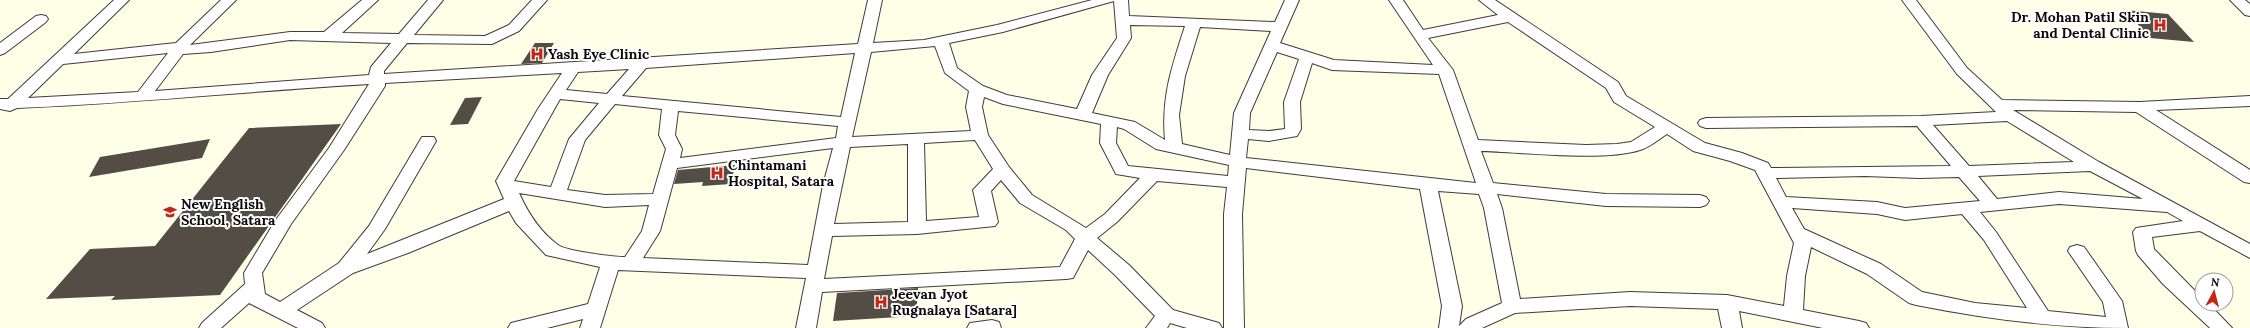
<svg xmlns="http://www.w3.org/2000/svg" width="2250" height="328" viewBox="0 0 2250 328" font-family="Lora,serif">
  <rect width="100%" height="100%" fill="#fffee7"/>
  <!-- building -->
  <g fill="#544d46">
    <path d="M2125,10L2168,14L2194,42L2150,38Z"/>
    <path d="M535,43H554L542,63L521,64Z"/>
    <path d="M482,97L468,124L450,125L465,98Z"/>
    <path d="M341,124L220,295L111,300L115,296L46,299L90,249L155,246L249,128Z"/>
    <path d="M210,139L202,158L89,177L100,157Z"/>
    <path d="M735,165L731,184L702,186L703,182L674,184L678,170Z"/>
    <path d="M918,288L916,316L833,321L837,293Z"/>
  </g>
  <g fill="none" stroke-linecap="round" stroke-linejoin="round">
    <!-- street casing -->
    <g stroke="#3d3d3d" stroke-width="2">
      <g id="street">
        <path d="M114,0H129L74,54L176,43L221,0H236L190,45L290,32H324L362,0H378L342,33L399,34L428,0H443L414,35L485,36L509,25L532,0H547L519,31L492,44L407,43L384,71V74L858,44L868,0H882L873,43L924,40L997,25L1092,0H1128L1129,16L1275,22L1285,0H1299L1280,43L1334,60L1433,65L1389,0H1403L1423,30L1498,15L1479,0H1495L1618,82L1626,96L1705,143L1742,153L1768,163L1771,168L1951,166L1917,126L1706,128L1700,126L1698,123L1700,120L1706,118L1921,116L1996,112L1957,74L1902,0H1916L1967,68L2002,100L2140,102L2250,96V106L2156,110L2250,170V183L2244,182L2136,112L2013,110L2099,162L2250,244V258L2200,231L2152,237L2154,249L2202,298V304H2209L2232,328H2210L2163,284L2138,255L2136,251L2133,232L2136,228L2183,221L2167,212L2059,204L1980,212L1996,232L2048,311L2106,317L2103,302L2068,251L2070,247L2077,245L2084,247L2122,301L2128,328C2056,328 1986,319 1916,305L1909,303L1867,274L1811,247L1805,276L1803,310L1859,321L1866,323L1869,328H1823L1739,311L1742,328H1722L1718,309L1630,306L1515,313L1482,328H1439L1442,306L1420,189L1246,168L1242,214L1244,328H1224V214L1227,187L1157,181L1117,222L1097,238L1129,265L1173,310L1219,323L1222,328H1187L1170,323L1167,328H1146L1155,316L1115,275L1088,250L1073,278L1066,279L822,292L816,328H796L806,278L618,270L600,328H580L583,319L547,328H508L511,323L588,304L600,267L546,255L516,223L509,211L408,253L353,273L297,310L322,323L325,328H298L249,303L221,328H199L202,323L245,284L244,273L275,221L329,148L369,84C251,91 135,103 17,108L10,111L0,109V99H8ZM1114,1L1117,38L1092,75L1077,109L1007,95L983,86L957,68L949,43L1003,32ZM1508,22L1606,88L1614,102L1655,127L1631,142L1617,144L1586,145L1478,140L1453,70L1428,38ZM1130,25L1185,26C1172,66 1161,97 1165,140L1135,122L1092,113L1108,75L1131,38ZM1200,27L1271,31L1234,113L1230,155L1182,144L1179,115L1185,76ZM290,40L391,43L371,67L369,75L155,91L183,54L211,52ZM935,46L945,73L969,91L966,107L971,131L852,137L871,52ZM1277,52L1299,59L1284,102L1285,129L1269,131L1249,130L1250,113ZM168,53L138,92L28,98L63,64ZM855,53L841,117L622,96L646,68ZM1312,63L1332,70L1439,74L1476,183L1246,158L1248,139L1269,141L1297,136L1301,129L1300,102ZM629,69L607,94L566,90L578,72ZM562,73L538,109L496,181L504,199L367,254L385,229L436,141L434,137H422L369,226L339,263L280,302L265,294L262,273L291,224L344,150L385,86V83ZM984,97L1003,104L1101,124L1100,143L1116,174L1140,178L1105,214L1086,228L1032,195L1009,167L988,135L982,107ZM560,99L599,103L569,139L551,187L514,181ZM615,104L662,109L659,135L666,149L653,194L605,195L567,190L585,140ZM678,111L838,126L836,138L680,158L682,149L675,135ZM2007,121L2074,162L1969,166L1933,125ZM1117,127L1124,129L1156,149L1229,165L1228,176L1128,166L1116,143ZM1667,134L1693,151L1730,161L1755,170L1794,243L1787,276L1784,306L1727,295L1630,292L1520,299L1502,208L1497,194L1606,206L1700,207L1706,205L1709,201L1706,197L1700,195L1606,194L1493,183L1481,151C1523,152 1603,162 1640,150C1650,147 1659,139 1667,134ZM975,140L993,169L973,190L979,217L926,221L924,143ZM908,144V222L834,224L850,147ZM833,148L823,185L808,265L643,258L660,231L677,168ZM2090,171L2143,199L2059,192L1997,199L1978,176ZM1865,176L1919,178L1959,177L1980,201L1905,208L1877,202L1786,197L1776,178ZM1001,180L1020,203L1066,230L1075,239L1060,267L824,279L832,236L917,234L995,226L998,222L991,191ZM1438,191L1479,194L1484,208L1502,303L1466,319L1459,326L1462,306ZM519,193L605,207L649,205L642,231L625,257C613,257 566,251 558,245C540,232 528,213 519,193ZM1792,208L1877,214L1905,220L1962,214L1984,240L2027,308L1975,303L1922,292L1881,264L1804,229Z"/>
        <path d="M2230,0H2245L2250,4V16L2245,15Z"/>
        <path d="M41,15L46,16L48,19L46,22L5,53L0,55V43L36,16Z"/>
        <path d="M992,320L999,322L1001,328H967L970,323Z"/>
      </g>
    </g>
    <!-- street -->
    <use href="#street" fill="#fff" fill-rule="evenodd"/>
  </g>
  <!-- icons -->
  <defs>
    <g id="hospital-bare" transform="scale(1.08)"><path d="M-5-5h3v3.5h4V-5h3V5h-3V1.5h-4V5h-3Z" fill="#c62616" stroke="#fff" stroke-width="2.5" paint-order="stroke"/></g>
    <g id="school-bare" transform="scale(1.08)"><path d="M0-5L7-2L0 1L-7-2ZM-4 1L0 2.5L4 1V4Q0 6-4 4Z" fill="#c62616" stroke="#fff" stroke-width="2.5" paint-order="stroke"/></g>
  </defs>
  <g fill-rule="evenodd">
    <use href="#hospital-bare" x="2160" y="25"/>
    <use href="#hospital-bare" x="537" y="54"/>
    <use href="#hospital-bare" x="717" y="173"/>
    <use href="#school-bare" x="170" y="212"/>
    <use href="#hospital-bare" x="881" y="302"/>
  </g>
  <g text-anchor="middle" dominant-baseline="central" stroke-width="4" stroke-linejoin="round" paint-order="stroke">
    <!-- poi labels -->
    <g font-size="14" font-weight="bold" fill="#0a0a0a" stroke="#fff" text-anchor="start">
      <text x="2149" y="17" text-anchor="end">Dr. Mohan Patil Skin<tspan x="2149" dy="16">and Dental Clinic</tspan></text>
      <text x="548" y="54">Yash Eye Clinic</text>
      <text x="728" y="165">Chintamani<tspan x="728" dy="16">Hospital, Satara</tspan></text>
      <text x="181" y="204">New English<tspan x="181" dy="16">School, Satara</tspan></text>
      <text x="892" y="294">Jeevan Jyot<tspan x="892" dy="16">Rugnalaya [Satara]</tspan></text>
    </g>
  </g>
  <!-- north arrow -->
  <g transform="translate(2214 292) rotate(7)"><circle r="19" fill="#ffffff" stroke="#9d9d9d"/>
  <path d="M0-3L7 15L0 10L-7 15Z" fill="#c62616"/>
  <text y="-6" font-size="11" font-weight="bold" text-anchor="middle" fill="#0a0a0a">N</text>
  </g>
</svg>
